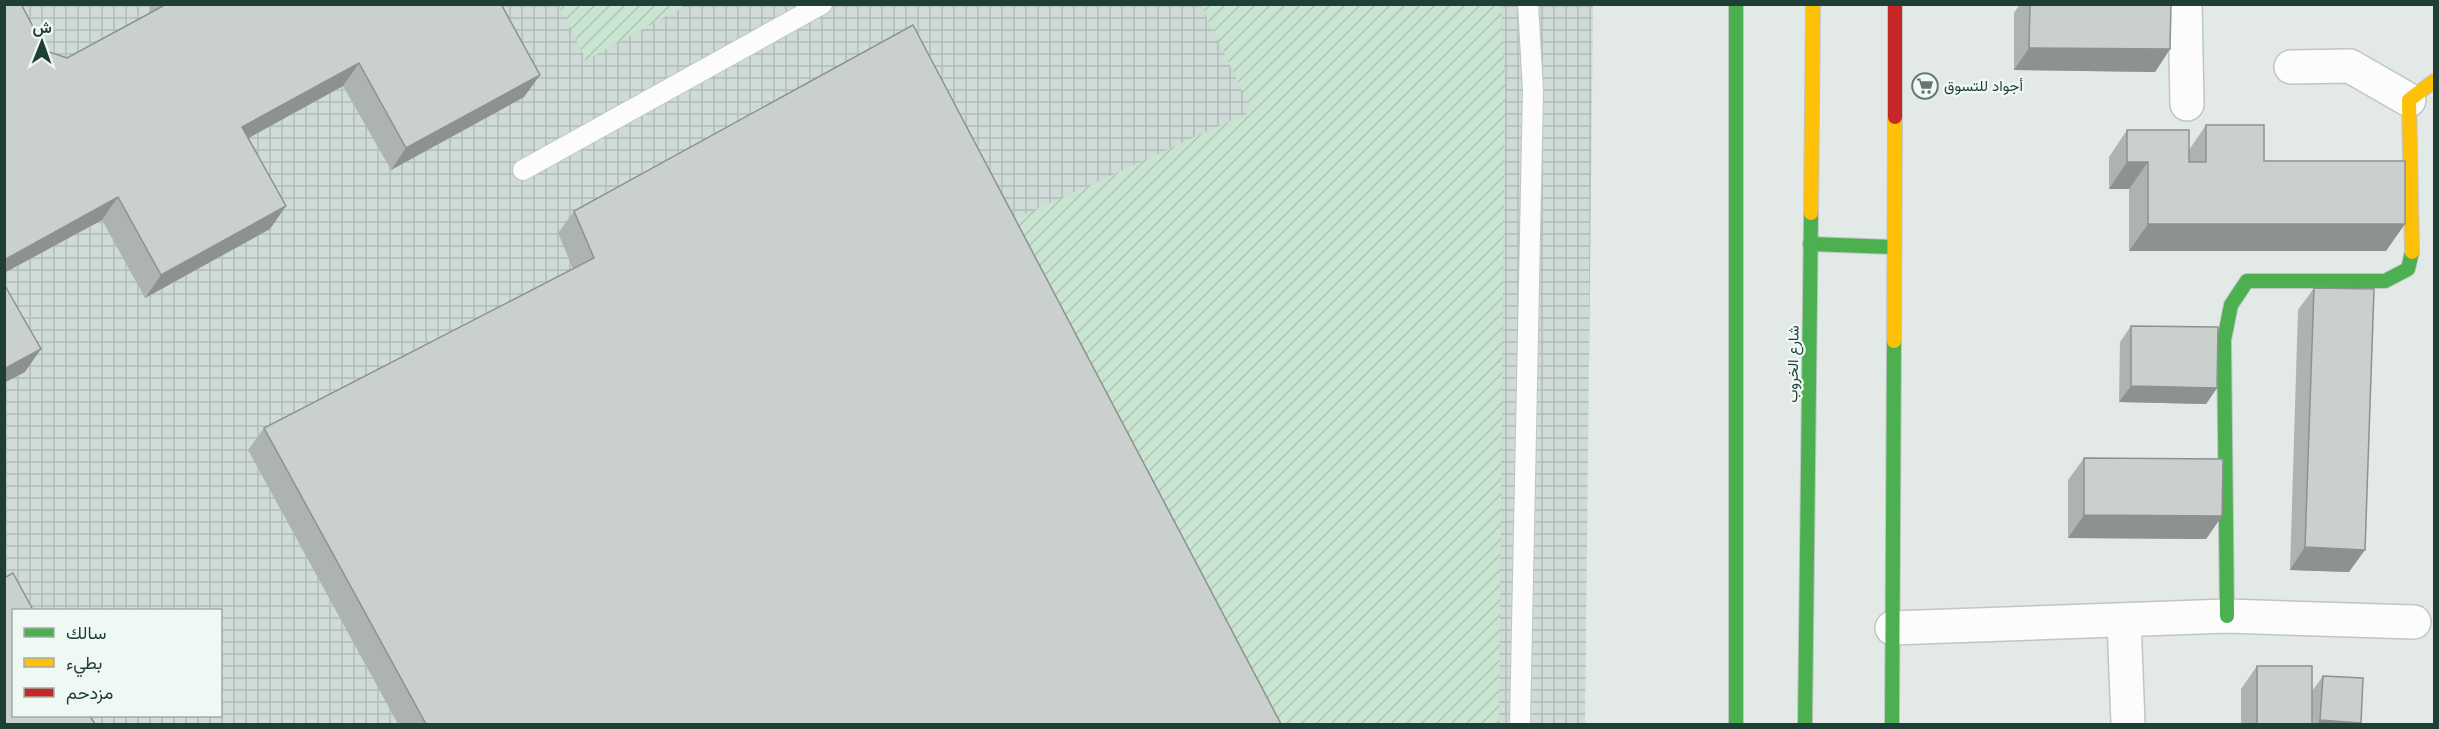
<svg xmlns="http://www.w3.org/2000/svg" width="2439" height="729" viewBox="0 0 2439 729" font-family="'Nunito Sans',Vazirmatn,sans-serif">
  <defs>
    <pattern id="industrial-grid" width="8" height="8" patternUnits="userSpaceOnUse" patternTransform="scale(1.5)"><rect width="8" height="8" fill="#cfdbd6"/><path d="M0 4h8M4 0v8" fill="none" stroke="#b1bdb8"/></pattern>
    <pattern id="garden-furrows" width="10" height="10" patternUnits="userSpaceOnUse" patternTransform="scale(1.5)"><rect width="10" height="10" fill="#cae4d2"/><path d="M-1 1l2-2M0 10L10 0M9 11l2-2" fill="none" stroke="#adc5b5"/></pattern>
  </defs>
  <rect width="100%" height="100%" fill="#e2e9e6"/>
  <!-- industrial -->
  <path fill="url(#industrial-grid)" fill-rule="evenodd" d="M4,5H1593L1585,724H5ZM14,610H220V716H14Z"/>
  <!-- garden -->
  <g fill="url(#garden-furrows)">
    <path d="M559,5H687L586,60Z"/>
    <path d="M1201,5H1501L1505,84L1499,724H1254L993,229L1252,111Z"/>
  </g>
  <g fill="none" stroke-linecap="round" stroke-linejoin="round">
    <!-- lane casing -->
    <g stroke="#bfc6c3" stroke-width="22">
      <g id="lane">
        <path d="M523,170L822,4"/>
        <path d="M1520,724L1533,90L1528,4"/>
      </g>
    </g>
    <!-- street casing -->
    <g stroke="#bfc6c3" stroke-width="36">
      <g id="street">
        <path d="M2185,4L2187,104"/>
        <path d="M2291,67L2350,66L2409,100"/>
        <path d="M2124,620L2128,724"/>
        <path d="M1892,628L2227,616L2414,622"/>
      </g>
    </g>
    <!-- fast casing -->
    <g stroke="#bec7c3" stroke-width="16">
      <g id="fast">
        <path d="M1736,4V724"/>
        <path d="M1810,244L1892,247"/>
        <path d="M2227,616L2224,340L2231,305L2247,281H2385L2408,269L2412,252"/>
        <path d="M1805,724L1811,213"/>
        <path d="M1892,724L1894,341"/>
      </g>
    </g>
    <!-- slow casing -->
    <g stroke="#bec7c3" stroke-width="16">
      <g id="slow">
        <path d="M1811,213L1813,4"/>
        <path d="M2412,252L2409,100L2434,81"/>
        <path d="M1894,341L1895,117"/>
      </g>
    </g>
    <!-- jam casing -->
    <g stroke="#bec7c3" stroke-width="16">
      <path id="jam" d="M1895,117V4"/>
    </g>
    <!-- lane -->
    <use href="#lane" stroke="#fbfcfb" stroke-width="20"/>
    <!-- street -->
    <use href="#street" stroke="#fbfcfb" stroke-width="33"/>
    <!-- fast -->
    <use href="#fast" stroke="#4caf50" stroke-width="14"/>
    <!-- slow -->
    <use href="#slow" stroke="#ffc107" stroke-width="14"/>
    <!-- jam -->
    <use href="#jam" stroke="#c62828" stroke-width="14"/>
  </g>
  <!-- wall -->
  <g fill="#adb3b0">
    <path d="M4,4L46,51L67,58L150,13L151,8L149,4H501L540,75L524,97L391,170L343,86L248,138L270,229L145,298L102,220L4,273Z"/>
    <path d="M2020,4H2171L2170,49L2155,72L2014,70V13Z"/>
    <path d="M2206,125L2264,161L2386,251H2129V189H2109V157L2127,130L2189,150Z"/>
    <path d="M574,211L1281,724H398L248,450L264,428L573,269L558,233Z"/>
    <path d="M2314,288L2349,572L2290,570L2298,310Z"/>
    <path d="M2131,326L2217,388L2206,404L2119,402L2120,342Z"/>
    <path d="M2084,458L2222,516L2206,539L2068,538V480Z"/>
    <path d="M2257,666L2312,691L2323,676L2361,723L2359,724H2241V689Z"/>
  </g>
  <!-- shaded-wall -->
  <g fill="#8d9290">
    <path d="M2029,48L2170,49L2155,72L2014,70Z"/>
    <path d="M359,63L343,86L227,150L242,127Z"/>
    <path d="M540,75L524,97L391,170L406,148Z"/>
    <path d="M2127,162H2148L2129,189H2109Z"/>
    <path d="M118,197L102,220L4,273V260Z"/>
    <path d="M286,206L270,229L145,298L161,275Z"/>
    <path d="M2148,224H2405L2386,251H2129Z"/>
    <path d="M41,349L25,372L4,383V369Z"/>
    <path d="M2131,386L2217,388L2206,404L2119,402Z"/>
    <path d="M2084,515L2222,516L2206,539L2068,538Z"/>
    <path d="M2305,547L2365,550L2349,572L2290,570Z"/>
    <path d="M2320,720L2361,723L2359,724H2317Z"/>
  </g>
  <!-- building -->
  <g fill="#c9d0cd" stroke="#8d9290" stroke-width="1.5">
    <path d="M4,4H21L46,51L67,58L163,6V4H501L540,75L406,148L359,63L242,127L286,206L161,275L118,197L4,260Z"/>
    <path d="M2030,4H2171L2170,49L2029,48Z"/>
    <path d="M913,25L1281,724H426L264,428L594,258L574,211Z"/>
    <path d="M2206,125H2264V161H2405V224H2148V162H2127V130H2189V162H2206Z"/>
    <path d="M4,284L41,349L4,369Z"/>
    <path d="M2314,288L2374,289L2365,550L2305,547Z"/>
    <path d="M2131,326L2218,327L2217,388L2131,386Z"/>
    <path d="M2084,458L2223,459L2222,516L2084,515Z"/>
    <path d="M13,573L33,610H14V716H90L95,724H4V578Z"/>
    <rect x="2257" y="666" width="55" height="58"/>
    <path d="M2323,676L2363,678L2361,723L2320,720Z"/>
  </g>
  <!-- icons -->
  <defs>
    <g id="supermarket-ring" transform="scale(1.35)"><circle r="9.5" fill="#f0f8f4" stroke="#637a73" stroke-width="1.5"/><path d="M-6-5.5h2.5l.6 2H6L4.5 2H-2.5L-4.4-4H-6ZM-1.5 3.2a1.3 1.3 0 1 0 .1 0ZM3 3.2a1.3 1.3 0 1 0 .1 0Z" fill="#637a73"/></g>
  </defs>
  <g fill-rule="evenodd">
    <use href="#supermarket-ring" x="1925" y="86"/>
  </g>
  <g text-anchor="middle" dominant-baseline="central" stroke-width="4.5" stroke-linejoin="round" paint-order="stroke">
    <!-- poi labels -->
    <g font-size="15" fill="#1f3e35" stroke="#f0f8f4" text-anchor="start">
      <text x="1944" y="86">أجواد للتسوق</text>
    </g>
    <!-- street labels -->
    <g font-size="15" fill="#1f3e35" stroke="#f0f8f4">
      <text transform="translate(1793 364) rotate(-89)">شارع الخروب</text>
    </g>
  </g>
  <!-- border -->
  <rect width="2439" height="729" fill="none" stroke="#1f3e35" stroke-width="12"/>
  <!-- legend -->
  <rect x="12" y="609" width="210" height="108" fill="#f0f8f4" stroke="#9caea8" stroke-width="1.5"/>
  <rect x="24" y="628" width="30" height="9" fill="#4caf50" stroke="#9caea8" stroke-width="1.5"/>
  <text x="66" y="639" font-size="18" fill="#1f3e35">سالك</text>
  <rect x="24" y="658" width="30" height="9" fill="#ffc107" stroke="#9caea8" stroke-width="1.5"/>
  <text x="66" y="669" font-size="18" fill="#1f3e35">بطيء</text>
  <rect x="24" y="688" width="30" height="9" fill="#c62828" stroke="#9caea8" stroke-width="1.5"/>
  <text x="66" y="699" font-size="18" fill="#1f3e35">مزدحم</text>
  <!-- north arrow -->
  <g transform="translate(42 42) rotate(1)" stroke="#f0f8f4" stroke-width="4.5" paint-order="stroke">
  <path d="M0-4.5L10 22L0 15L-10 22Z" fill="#1f3e35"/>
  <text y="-9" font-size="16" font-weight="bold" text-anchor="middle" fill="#1f3e35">ش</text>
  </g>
</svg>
